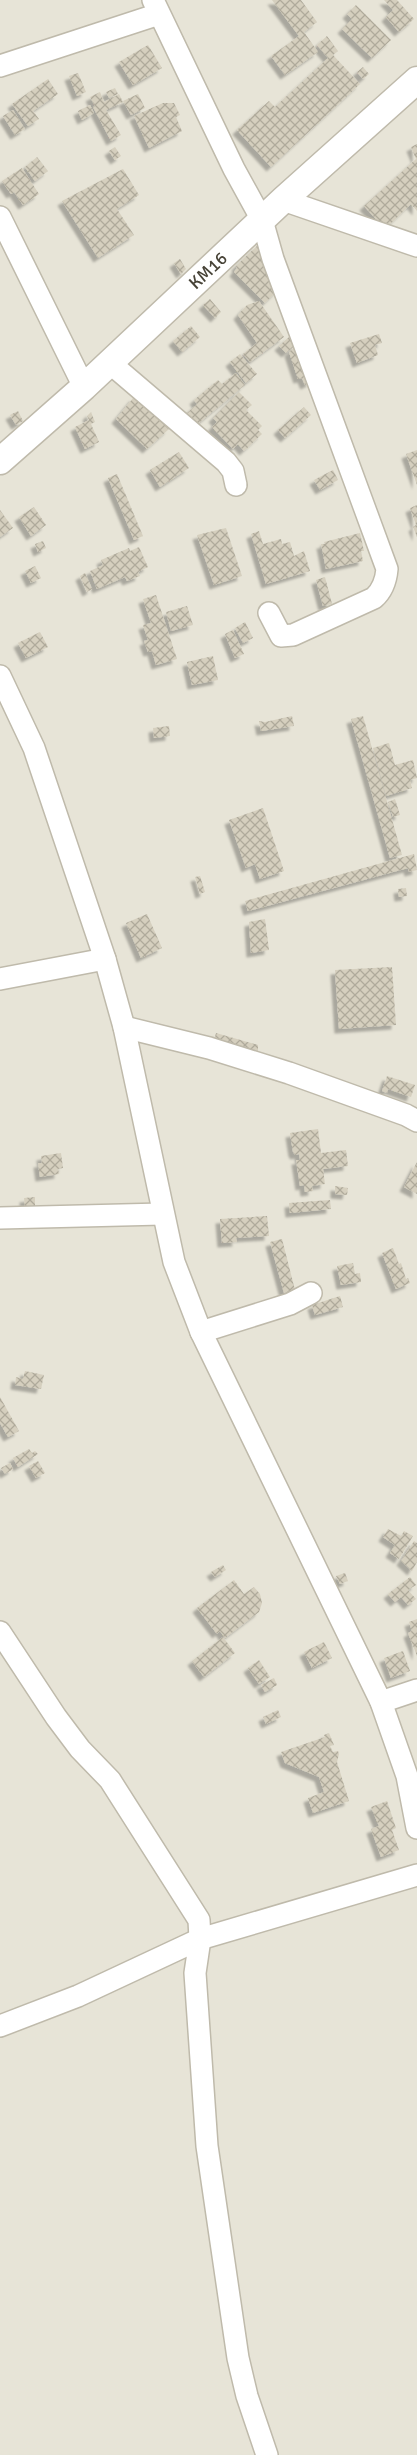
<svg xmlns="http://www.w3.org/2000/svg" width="417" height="2455" viewBox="0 0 417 2455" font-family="Signika,sans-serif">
  <defs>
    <pattern id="building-cross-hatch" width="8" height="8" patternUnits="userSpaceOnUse" patternTransform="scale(1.25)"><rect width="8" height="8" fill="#d5cfbe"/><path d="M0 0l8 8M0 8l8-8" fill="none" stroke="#afaa9b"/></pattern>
    <filter id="shadow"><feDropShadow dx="-4.5" dy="4.5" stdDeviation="1" flood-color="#0004"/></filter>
  </defs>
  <rect width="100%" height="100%" fill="#f4f2e9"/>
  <!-- residential -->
  <rect fill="#e7e4d7" x="0" y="0" width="417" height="2455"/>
  <!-- building -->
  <g fill="url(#building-cross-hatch)" filter="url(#shadow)">
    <path d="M272,0H301L317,22L304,32L318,52L285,75L271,56L299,36Z"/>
    <path d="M384,0H397L414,19L399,32L386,17L393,10Z"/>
    <path d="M356,5L391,40L372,58L342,29L352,19L347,14Z"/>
    <path d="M327,36L338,51L333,55L360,84L271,167L237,130L269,101L275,107L328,58L317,45Z"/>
    <path d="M148,45L162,68L133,85L119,62Z"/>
    <path d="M363,67L369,74L363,79L357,72Z"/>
    <path d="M78,73L86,92L77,96L69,76Z"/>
    <path d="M48,79L58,94L33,111L39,119L28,126L12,104Z"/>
    <path d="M115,88L118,94L109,98L106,92Z"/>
    <path d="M100,92L104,102L119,94L123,102L106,110L121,135L111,141L93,107L95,106L90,97Z"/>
    <path d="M138,94L145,108L131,115L123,101Z"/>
    <path d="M163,103H174L180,115L176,117L182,131L149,148L134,116Z"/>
    <path d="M90,105L94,113L82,120L78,111Z"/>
    <path d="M13,110L25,129L15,135L3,116Z"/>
    <path d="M417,144V211L411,204L385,229L364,206L416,159L411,147Z"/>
    <path d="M115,147L121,156L115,160L109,151Z"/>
    <path d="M37,157L48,171L35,181L25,167Z"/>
    <path d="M22,168L39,194L23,205L14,192L11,194L2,181Z"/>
    <path d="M123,169L139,195L117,209L134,235L98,258L62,201Z"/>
    <path d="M258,245L278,290L265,303L234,272L237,268L236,266Z"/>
    <path d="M180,259L186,269L181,274L174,263Z"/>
    <path d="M210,299L221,312L215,318L203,305Z"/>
    <path d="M259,301L284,337L250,362L243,354L257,343L238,315L247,305Z"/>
    <path d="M191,326L200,337L182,352L173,341Z"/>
    <path d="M379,334L382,343L375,345L378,355L357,363L350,343Z"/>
    <path d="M290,336L297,344L286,353L279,346Z"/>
    <path d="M297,345L311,382L305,385L302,378L298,379L289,352Z"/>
    <path d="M240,354L257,374L246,383L230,362Z"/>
    <path d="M236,373L245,385L194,427L185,415L197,404L194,400L218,380L222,384Z"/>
    <path d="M239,392L252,405L246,410L262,426L258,430L262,434L244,451L238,444L233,449L212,427L217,422L213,418Z"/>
    <path d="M134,397L169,429L147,449L116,419Z"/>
    <path d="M304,407L311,415L285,438L278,430Z"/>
    <path d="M18,411L23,421L16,425L10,415Z"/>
    <path d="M91,412L95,422L91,424L99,442L85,449L75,427L89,420L87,416Z"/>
    <path d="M417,450V485L406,454Z"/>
    <path d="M179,452L189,468L160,487L150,470Z"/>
    <path d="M333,470L338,480L320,490L314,480Z"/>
    <path d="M117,474L143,536L134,540L108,478Z"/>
    <path d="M417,505V537L413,527L416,525L410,508Z"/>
    <path d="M34,507L46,525L31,536L19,517Z"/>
    <path d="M0,510L13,528L0,537Z"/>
    <path d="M226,528L242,576L214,585L197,535Z"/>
    <path d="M259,531L263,544L281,539L282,544L290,542L294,556L304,551L310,571L266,584L251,534Z"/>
    <path d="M360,533L364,551H361L363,561L326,569L321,544H325L324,542Z"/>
    <path d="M43,541L46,548L38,552L35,544Z"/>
    <path d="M139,547L148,567L138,572L140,576L127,581L125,577L97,589L90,571L103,565L101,560L129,548L130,551Z"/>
    <path d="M35,566L41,578L31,583L25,571Z"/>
    <path d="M85,573L92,589L87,592L80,576Z"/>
    <path d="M325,577L332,604L323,606L316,580Z"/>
    <path d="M156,595L177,659L156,665L152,651L148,652L144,641L148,640L143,625L151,623L143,599Z"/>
    <path d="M187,606L193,625L171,631L166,612Z"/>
    <path d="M245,622L253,638L243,643L235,628Z"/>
    <path d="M233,630L244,654L235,658L225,634Z"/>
    <path d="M40,632L48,647L26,658L18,643Z"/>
    <path d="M213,656L218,680L192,685L187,662Z"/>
    <path d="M292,716L294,726L261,731L259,721L265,722Z"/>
    <path d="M363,716L402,855L390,858L351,719Z"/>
    <path d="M169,726L170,736L154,738L153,728Z"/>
    <path d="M389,743L395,765L413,760L417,778L410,780L412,788L386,796L373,748Z"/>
    <path d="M395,799L400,815L393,817L388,802Z"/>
    <path d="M263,808L284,871L260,879L255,864L246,868L229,820Z"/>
    <path d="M414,854L417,870L409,872L408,868L248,911L245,901Z"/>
    <path d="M200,876L205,892L200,894L195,877Z"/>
    <path d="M406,888L407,896L399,897L398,889Z"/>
    <path d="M147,914L162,948L141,958L126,923Z"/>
    <path d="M265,919L269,950L251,953L249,922Z"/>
    <path d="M392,967L396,1025L339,1029L335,970Z"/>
    <path d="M216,1033L258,1045V1056L213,1044Z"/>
    <path d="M387,1076L415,1085L411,1097L388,1089L387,1093L382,1091Z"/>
    <path d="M318,1129L321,1153L346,1150L348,1166L323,1169L325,1184L312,1186L313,1191L305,1192L304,1185L300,1186L296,1160H300L299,1154L295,1155L293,1152L290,1133Z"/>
    <path d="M61,1153L63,1168L58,1169L59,1174L40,1177L38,1163H42L41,1156Z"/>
    <path d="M417,1162V1194L404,1187Z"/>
    <path d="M335,1186L348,1188L347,1195L335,1194Z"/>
    <path d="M35,1197V1207L25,1208L24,1198Z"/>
    <path d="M330,1200L331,1209L290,1213L289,1203Z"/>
    <path d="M267,1216L269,1236L236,1238L237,1242L222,1243L220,1219Z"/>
    <path d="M282,1239L295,1290L284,1293L270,1242Z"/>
    <path d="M393,1248L399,1264L401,1263L406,1279L408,1278L410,1283L396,1289L382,1253Z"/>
    <path d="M353,1263L355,1274L360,1273L361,1282L341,1285L337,1266Z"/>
    <path d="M340,1296L343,1307L315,1315L312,1305Z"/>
    <path d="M25,1371L44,1375L41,1389L15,1385L16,1377L23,1379Z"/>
    <path d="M0,1397L19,1431L8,1437L0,1423Z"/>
    <path d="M29,1449L32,1453L35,1451L38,1454L18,1467L13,1458Z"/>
    <path d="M38,1461L45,1473L36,1478L29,1466Z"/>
    <path d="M10,1463L13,1469L5,1474L1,1468Z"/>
    <path d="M388,1529L401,1536L404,1531L413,1536L399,1559L390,1553L395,1545L383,1537Z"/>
    <path d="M414,1541L417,1543V1562L412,1571L401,1561Z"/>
    <path d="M223,1565L226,1570L215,1577L211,1572Z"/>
    <path d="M345,1573L348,1581L340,1584L336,1576Z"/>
    <path d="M410,1577L416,1585L408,1590L416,1599L408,1605L401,1597L395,1602L388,1594Z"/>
    <path d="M234,1580L244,1594L254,1587L260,1594L262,1603L259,1612L225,1638L220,1631L217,1634L197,1608Z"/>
    <path d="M417,1619V1656L408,1633L412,1631L409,1622Z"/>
    <path d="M223,1637L235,1653L204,1677L192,1661Z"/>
    <path d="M324,1642L332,1658L312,1668L304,1652Z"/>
    <path d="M403,1651L410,1671L391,1678L384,1658Z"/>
    <path d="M259,1660L270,1677L259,1684L248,1668Z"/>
    <path d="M274,1678L277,1685L265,1692L261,1685Z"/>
    <path d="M278,1710L281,1717L266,1724L263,1717Z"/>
    <path d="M329,1733L334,1745L330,1746L333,1752L338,1751L339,1754L337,1762L349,1801L313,1813L308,1798L324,1792L319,1777L285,1763L281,1752L325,1737L324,1735Z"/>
    <path d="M387,1801L396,1828L392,1830L399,1850L381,1857L371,1829L379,1826L371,1807Z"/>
  </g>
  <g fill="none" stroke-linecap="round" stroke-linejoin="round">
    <!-- minor casing -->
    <g stroke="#bfbaab" stroke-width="24">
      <g id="minor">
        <path d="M153,0L234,169L262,220L273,259L387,569C386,580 383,590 374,598L293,635L281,636L269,613"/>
        <path d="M0,66L159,14"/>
        <path d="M283,200L417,246"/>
        <path d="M0,217L84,387"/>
        <path d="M110,363L226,462L233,471L236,485"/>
        <path d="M0,676L34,748L105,959L124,1027L174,1262L201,1332L381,1702L407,1776L417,1828"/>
        <path d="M0,979L105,959"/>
        <path d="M124,1027L209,1048L289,1073L406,1115L417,1121"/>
        <path d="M0,1218L162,1214"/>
        <path d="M201,1332L290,1304L311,1293"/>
        <path d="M0,1632L56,1717L80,1749L110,1780L199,1920L200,1939L195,1973L207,2146L238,2358L247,2396L267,2455"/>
        <path d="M381,1702L417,1690"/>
        <path d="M0,2026L78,1996L200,1939L417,1875"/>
      </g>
    </g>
    <!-- tertiary casing -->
    <g stroke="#bfbaab" stroke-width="29">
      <g id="tertiary">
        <path id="s1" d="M0,461L84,387L283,200L417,80"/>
      </g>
    </g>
    <!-- minor -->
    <use href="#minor" stroke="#fff" stroke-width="21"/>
    <!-- tertiary -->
    <use href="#tertiary" stroke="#fff" stroke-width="26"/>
  </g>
  <g text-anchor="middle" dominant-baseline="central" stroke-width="4" stroke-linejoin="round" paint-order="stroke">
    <!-- street labels -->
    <g font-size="18" fill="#474337" stroke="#fff">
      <text stroke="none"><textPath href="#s1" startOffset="282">KM16</textPath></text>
    </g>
  </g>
</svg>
